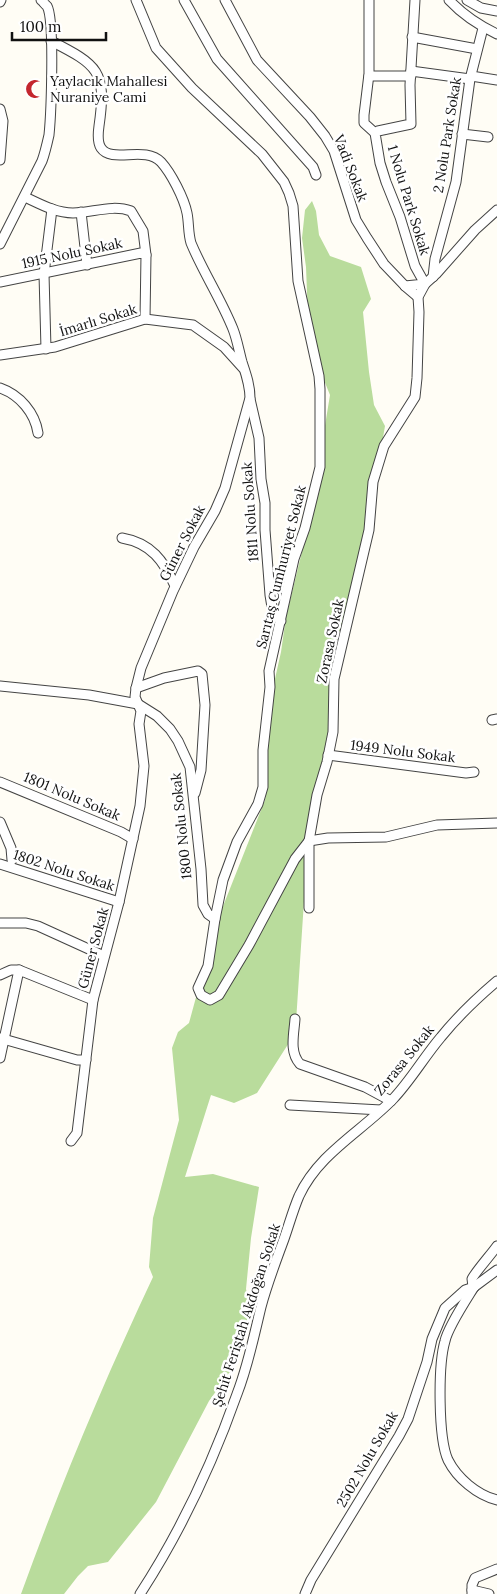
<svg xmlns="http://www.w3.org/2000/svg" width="497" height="1594" viewBox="0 0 497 1594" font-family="Lora,serif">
  <rect width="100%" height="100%" fill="#fffdf5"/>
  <!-- forest -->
  <path fill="#b9dc9c" d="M312,201L316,211L319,235L330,256L361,267L371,299L363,312L369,372L374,405L385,426L367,531L348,604L334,650L331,746L312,823L305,886L296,1022L292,1038L257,1093L234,1103L211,1095L185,1177L213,1174L259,1187L251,1238L246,1289L250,1309L237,1362L209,1401L156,1502L108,1562L88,1566L78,1576L64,1594H21C60,1486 104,1381 153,1277L149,1267L153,1218L179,1120L172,1048L178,1032L189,1023L216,924L265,800L268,778L265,745L268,710L281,652L286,617L309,523L330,395L309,343L306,267L302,238L305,210Z"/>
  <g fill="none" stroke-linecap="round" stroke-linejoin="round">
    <!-- minor casing -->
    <g stroke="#444" stroke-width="11">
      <g id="minor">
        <path d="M136,0L156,48L192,88L262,154L284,182L289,193L293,206L298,281L319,376L320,389V467L305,528L294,559L269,671L270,687L263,750V787L258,804L237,842L223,880L215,919L208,966L198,988L201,995L210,1000L219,995L249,945L295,859L309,841"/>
        <path d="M184,0L217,59L313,167L316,175"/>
        <path d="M225,0L257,60L310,117L325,136L334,151L356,220L367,238L384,264L405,286L418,297"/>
        <path d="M369,0V74L364,115V123L375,133"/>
        <path d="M449,0C463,15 478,25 497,34"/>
        <path d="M467,0L481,8L497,11"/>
        <path d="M0,2L1,0"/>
        <path d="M412,37L477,49"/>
        <path d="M51,41C98,65 107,71 99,126C98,133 97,142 101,148C112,164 145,145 161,162C171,173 184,198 187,213C189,223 188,233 191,243C203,272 221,299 233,329C237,339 239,351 242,362C246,374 250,385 250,398L225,488L215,511L194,547L173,591L141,668L136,688L135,697L141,711L139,724L144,766L140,806L119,902L93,1000L77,1133L71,1141"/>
        <path d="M411,71L470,79"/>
        <path d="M369,76H411"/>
        <path d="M471,76L497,80"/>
        <path d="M0,109L3,121L0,160"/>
        <path d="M462,134L488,137"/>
        <path d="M25,197C40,204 56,213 73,213C92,213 112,204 131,211L143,231L146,255"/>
        <path d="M81,212L87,265"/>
        <path d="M0,244L42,161C45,153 47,144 49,135C51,115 55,20 47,6C46,6 42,0 41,0"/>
        <path d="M433,277L435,259L456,182L470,79L483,28"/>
        <path d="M0,282L141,253L146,255L145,319"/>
        <path d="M405,286L425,284L415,266L400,217L386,182L380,163L375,133L378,131L411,124L410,85L415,0"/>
        <path d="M46,349L44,274L52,209"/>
        <path d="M0,355L55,347L145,319L193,325L224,347L243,368"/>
        <path d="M0,388C20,395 35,413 38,433"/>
        <path d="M250,399L259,438L261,479L265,503V530L270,595L273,613L281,621"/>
        <path d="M122,538C151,543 164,561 175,586"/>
        <path d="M0,686L89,695L138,704L157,716L170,729L178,741L190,767L201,869L203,905L208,914L215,919"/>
        <path d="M136,688L164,678L198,671L202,674L205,705L201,770L195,793"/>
        <path d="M492,720L497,719"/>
        <path d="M328,755L466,773L474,772"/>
        <path d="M0,782L121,832L133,839"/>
        <path d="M0,822L11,848L12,860"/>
        <path d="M309,841L328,838L386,837L437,825L497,823"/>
        <path d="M0,864L119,902"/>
        <path d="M309,908V841L317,795L327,762L333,732L334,679L369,530L373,482L384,446L415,397L417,378L419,312L418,297L425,284L436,274L475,230L497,210"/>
        <path d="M0,923H26L38,926L104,956"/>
        <path d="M0,975L11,970H19"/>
        <path d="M295,1019C294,1034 289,1052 300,1064L365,1087L391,1101"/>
        <path d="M0,1038L77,1060H86"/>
        <path d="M0,1058L19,970L93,1000"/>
        <path d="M290,1105L381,1110"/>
        <path d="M474,1287C466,1300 448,1327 445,1341C438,1365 438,1438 448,1460C457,1478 477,1495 497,1500"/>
        <path d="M474,1287C473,1285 472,1280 472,1279C473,1275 493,1252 497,1246"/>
        <path d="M472,1590L489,1594"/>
        <path d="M140,1594C179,1534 213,1462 237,1394C248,1366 254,1336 261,1307C267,1284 276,1261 284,1239C289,1225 293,1210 299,1196C319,1153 361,1132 393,1099C411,1080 424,1057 441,1037C458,1016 477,998 497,981"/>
        <path d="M305,1594L311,1580L399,1436L408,1419L427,1362L432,1339L445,1308L465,1290L474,1287L497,1270"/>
        <path d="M472,1594V1585L475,1578L497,1569"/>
      </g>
    </g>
    <!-- minor -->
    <use href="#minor" stroke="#fff" stroke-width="9"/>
  </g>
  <!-- icons -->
  <defs>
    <g id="mosque-bare" transform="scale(1.5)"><path d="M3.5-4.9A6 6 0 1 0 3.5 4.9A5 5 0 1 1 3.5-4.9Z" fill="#c4262e" stroke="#fff" stroke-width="2.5" paint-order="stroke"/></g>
  </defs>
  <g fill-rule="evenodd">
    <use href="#mosque-bare" x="35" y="89"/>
  </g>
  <g text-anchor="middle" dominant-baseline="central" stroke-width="5" stroke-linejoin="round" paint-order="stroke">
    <!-- poi labels -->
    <g font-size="14" fill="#111" stroke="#fff" text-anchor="start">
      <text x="50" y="81">Yaylacık Mahallesi<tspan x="50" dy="16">Nuraniye Cami</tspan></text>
    </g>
    <!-- street labels -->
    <g font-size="14" fill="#111" stroke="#fff">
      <text transform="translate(447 135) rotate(-81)">2 Nolu Park Sokak</text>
      <text transform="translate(351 168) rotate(69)">Vadi Sokak</text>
      <text transform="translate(409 200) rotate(73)">1 Nolu Park Sokak</text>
      <text transform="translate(72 253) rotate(-12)">1915 Nolu Sokak</text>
      <text transform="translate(98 320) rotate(-17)">İmarlı Sokak</text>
      <text transform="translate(250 512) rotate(-94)">1811 Nolu Sokak</text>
      <text transform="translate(182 543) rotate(-63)">Güner Sokak</text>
      <text transform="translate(281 567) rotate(-76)">Sarıtaş Cumhuriyet Sokak</text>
      <text transform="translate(330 641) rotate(-78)">Zorasa Sokak</text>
      <text transform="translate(403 751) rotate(7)">1949 Nolu Sokak</text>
      <text transform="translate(72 796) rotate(23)">1801 Nolu Sokak</text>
      <text transform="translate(181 826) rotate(-96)">1800 Nolu Sokak</text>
      <text transform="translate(64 870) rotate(18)">1802 Nolu Sokak</text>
      <text transform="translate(93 948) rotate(-75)">Güner Sokak</text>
      <text transform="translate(404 1060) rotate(-51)">Zorasa Sokak</text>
      <text transform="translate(246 1315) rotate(-72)">Şehit Feriştah Akdoğan Sokak</text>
      <text transform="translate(367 1459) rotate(-60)">2502 Nolu Sokak</text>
    </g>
  </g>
  <!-- scale -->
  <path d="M12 32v8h94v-8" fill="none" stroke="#111111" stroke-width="2.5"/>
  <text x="20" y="32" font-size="15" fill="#111111" stroke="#ffffff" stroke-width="4" paint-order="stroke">100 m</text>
</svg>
